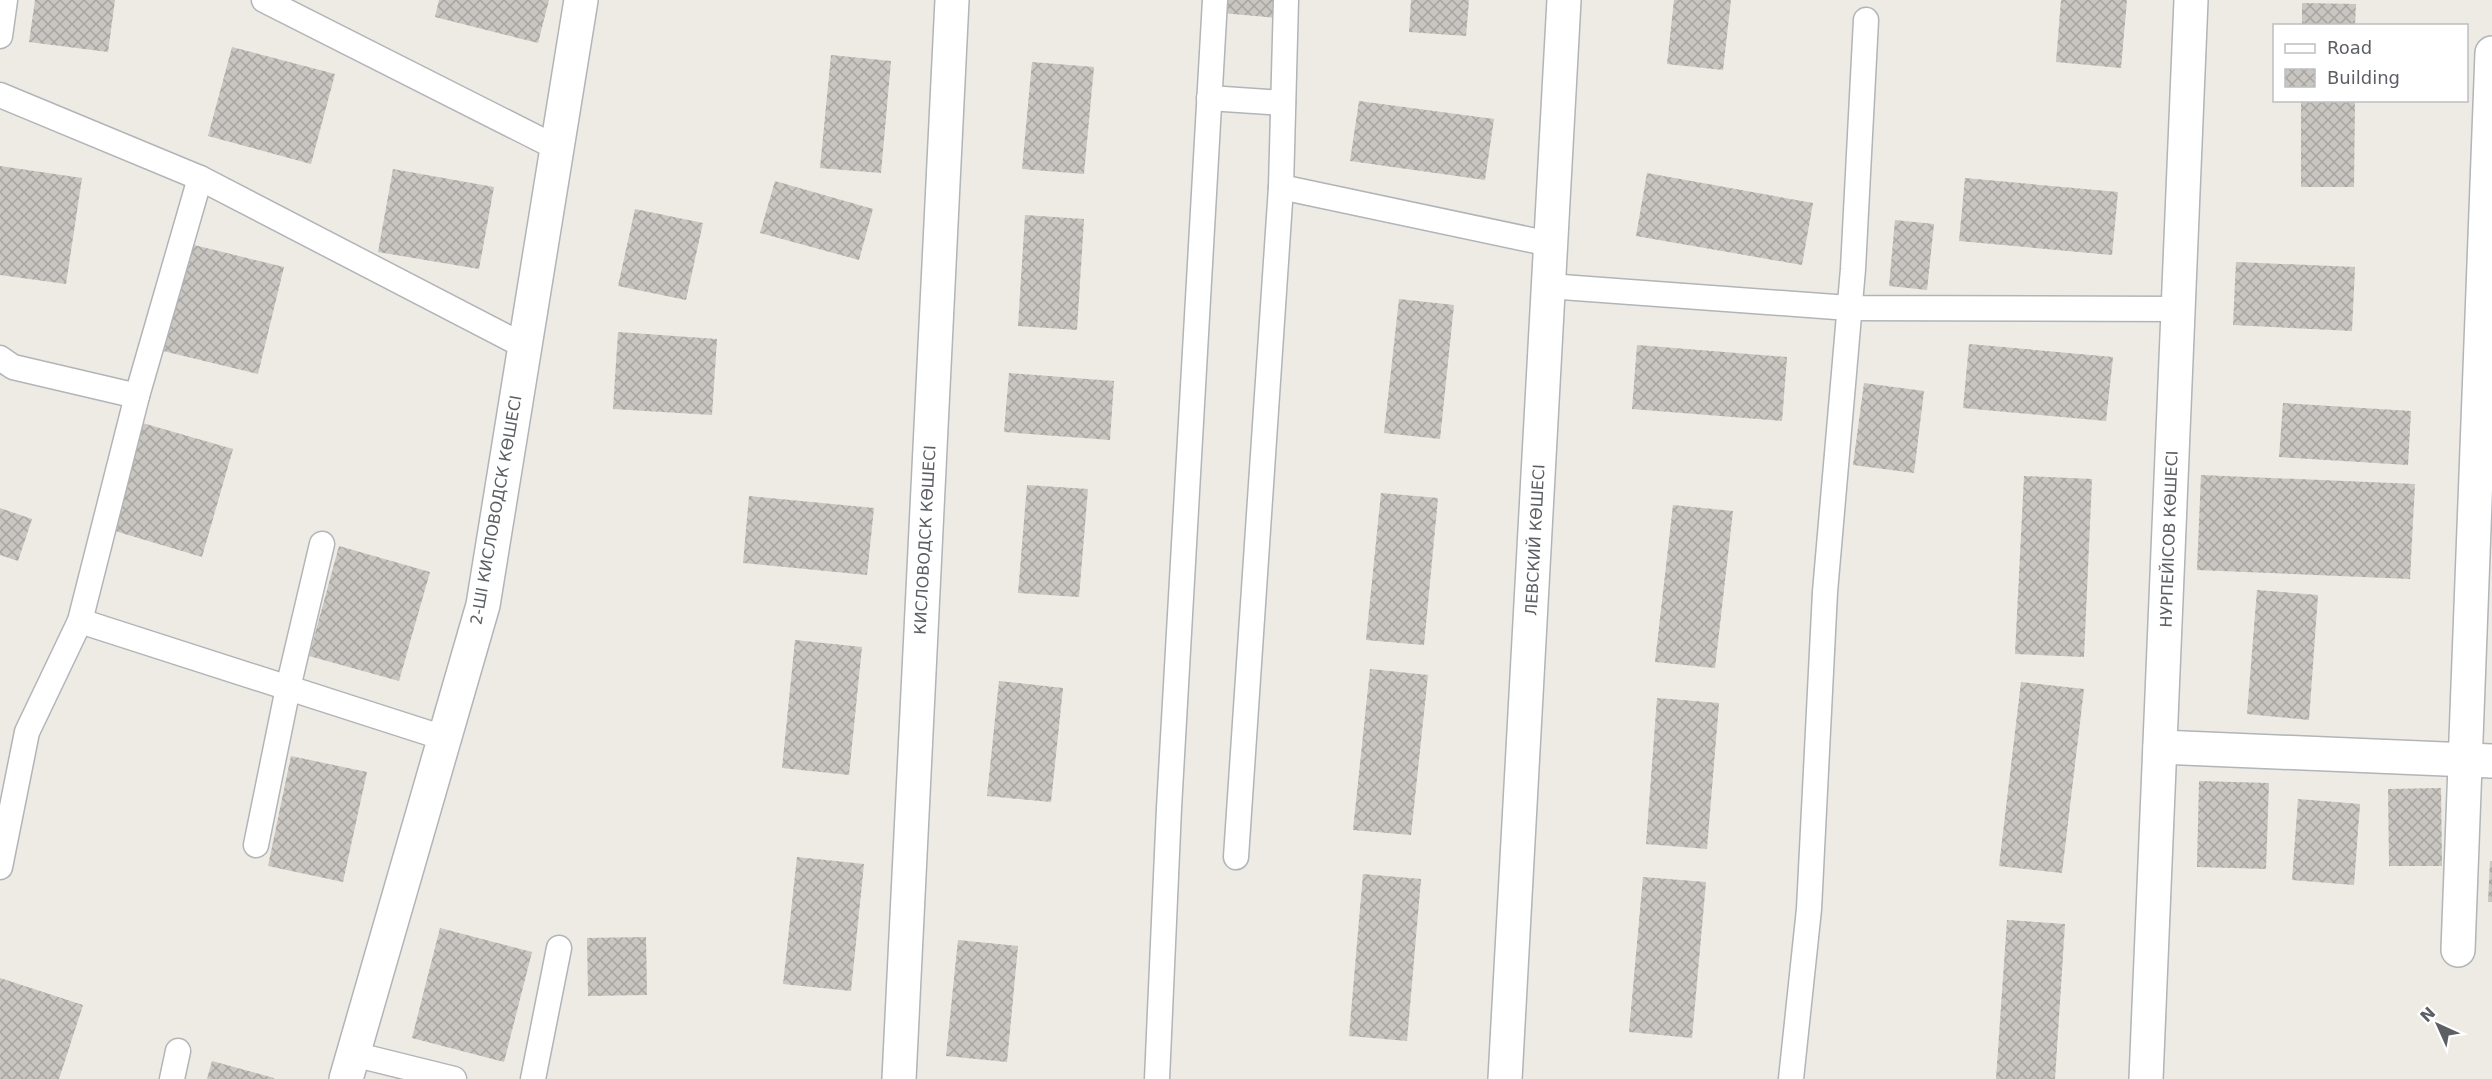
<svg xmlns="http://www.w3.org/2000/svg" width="2492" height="1079" viewBox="0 0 2492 1079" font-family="'DejaVu Sans',sans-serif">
  <defs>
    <pattern id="building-cross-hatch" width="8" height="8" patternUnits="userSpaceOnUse" patternTransform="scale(1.5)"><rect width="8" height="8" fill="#c9c6c1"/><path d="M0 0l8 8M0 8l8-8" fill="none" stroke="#a6a4a0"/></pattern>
  </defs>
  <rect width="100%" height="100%" fill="#edebe4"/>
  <!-- building -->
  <g fill="url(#building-cross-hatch)">
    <path d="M35,0H115L108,52L29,42Z"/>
    <path d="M439,0H549L538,43L435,17Z"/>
    <path d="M1223,0H1281L1279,18L1222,13Z"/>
    <path d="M1411,0H1469L1466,36L1409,32Z"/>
    <path d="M1674,0H1731L1723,70L1667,64Z"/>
    <path d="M2061,0H2127L2121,68L2056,62Z"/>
    <path d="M2302,3L2356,4L2355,26H2302Z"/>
    <path d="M232,47L335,74L311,164L208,136Z"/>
    <path d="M831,55L891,61L881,173L820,168Z"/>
    <path d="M1032,62L1094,67L1084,174L1022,169Z"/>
    <path d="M2301,100H2355L2354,187H2301Z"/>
    <path d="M1359,101L1494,119L1485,180L1350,161Z"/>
    <path d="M0,166L82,178L66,284L0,275Z"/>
    <path d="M393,169L494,187L479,269L378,252Z"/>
    <path d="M1647,173L1813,203L1802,265L1636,236Z"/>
    <path d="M1965,178L2118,192L2112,255L1959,241Z"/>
    <path d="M775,181L873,209L859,260L760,233Z"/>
    <path d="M635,209L703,223L686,300L618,286Z"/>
    <path d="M1025,215L1084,219L1077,330L1018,326Z"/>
    <path d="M1895,220L1934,224L1927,290L1889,286Z"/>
    <path d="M190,244L284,267L258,374L163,351Z"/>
    <path d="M2236,262L2355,267L2352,331L2233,325Z"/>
    <path d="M1399,299L1454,305L1440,439L1384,433Z"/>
    <path d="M618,332L717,339L712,415L613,409Z"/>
    <path d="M1969,344L2113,357L2106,421L1963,408Z"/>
    <path d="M1637,345L1787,357L1782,421L1632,409Z"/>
    <path d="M1009,373L1114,381L1110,440L1004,432Z"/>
    <path d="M1864,383L1924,391L1914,473L1853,465Z"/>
    <path d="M2283,403L2411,411L2408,465L2279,457Z"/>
    <path d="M139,422L233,449L202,557L108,529Z"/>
    <path d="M2201,475L2415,484L2410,579L2197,570Z"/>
    <path d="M2024,476L2092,479L2084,657L2015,654Z"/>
    <path d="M1027,485L1088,489L1079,597L1018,593Z"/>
    <path d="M1381,493L1438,498L1424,645L1366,640Z"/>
    <path d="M749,496L874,508L867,575L743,563Z"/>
    <path d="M1673,505L1733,511L1715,668L1655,662Z"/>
    <path d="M0,508L32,519L18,561L0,555Z"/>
    <path d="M339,546L430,572L399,681L309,656Z"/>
    <path d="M2257,590L2318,595L2309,720L2247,714Z"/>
    <path d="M795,640L862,647L849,775L782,768Z"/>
    <path d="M1370,669L1428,675L1411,835L1353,830Z"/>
    <path d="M999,681L1063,688L1051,802L987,796Z"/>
    <path d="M2021,682L2084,689L2062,873L1999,866Z"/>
    <path d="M1657,698L1719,703L1707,849L1646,844Z"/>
    <path d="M291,756L367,772L343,882L268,866Z"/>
    <path d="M2199,781L2269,783L2266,869L2197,867Z"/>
    <path d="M2441,788L2442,866H2389L2388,789Z"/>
    <path d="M2298,799L2360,804L2354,885L2292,880Z"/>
    <path d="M797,857L864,864L851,991L783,984Z"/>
    <path d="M2490,861H2492V902H2488Z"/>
    <path d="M1363,874L1421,879L1407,1041L1349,1036Z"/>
    <path d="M1643,877L1706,882L1692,1038L1629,1032Z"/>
    <path d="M2007,920L2065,924L2055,1079H1996Z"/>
    <path d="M440,928L532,952L504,1062L412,1038Z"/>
    <path d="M646,937L647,995L588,996L587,938Z"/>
    <path d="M958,940L1018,946L1007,1062L946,1056Z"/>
    <path d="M0,978L83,1005L59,1079H0Z"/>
    <path d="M212,1061L274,1078V1079H207Z"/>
  </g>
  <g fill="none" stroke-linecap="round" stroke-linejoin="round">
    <!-- service casing -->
    <g stroke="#b1b5b8" stroke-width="27">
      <g id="service">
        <path d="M264,0L557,148"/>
        <path d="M0,36L5,0"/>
        <path d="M0,95L200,178L524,346"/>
        <path d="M1209,98L1283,103"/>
        <path d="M1281,187L1550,244"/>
        <path d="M1548,286L1849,308L2178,309"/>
        <path d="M0,358L13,367L137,396"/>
        <path d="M80,621L444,738"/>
        <path d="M256,845L288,688L322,544"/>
        <path d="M1236,857L1281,187L1286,0"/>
        <path d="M0,867L27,732L80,621L137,396L200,178"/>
        <path d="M353,1054L454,1079"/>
        <path d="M172,1079L178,1051"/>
        <path d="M533,1079L559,948"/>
        <path d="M1157,1079L1169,808L1215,0"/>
        <path d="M1791,1079L1809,909L1825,592L1853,269L1866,20"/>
      </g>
    </g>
    <!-- minor casing -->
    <g stroke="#b1b5b8" stroke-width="36">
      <g id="minor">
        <path d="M2160,747L2492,761"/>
        <path d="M2458,950L2492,53"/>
        <path d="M346,1079L483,605L581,0"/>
        <path d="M899,1079L952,0"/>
        <path d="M1505,1079L1564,0"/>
        <path d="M2146,1079L2191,0"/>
      </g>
    </g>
    <!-- service -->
    <use href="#service" stroke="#fff" stroke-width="24"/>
    <!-- minor -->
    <use href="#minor" stroke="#fff" stroke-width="33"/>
  </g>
  <g text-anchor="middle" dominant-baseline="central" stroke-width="4.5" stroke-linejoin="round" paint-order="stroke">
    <!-- street labels -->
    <g font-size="16" fill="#5c6064" stroke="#fff">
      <text transform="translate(496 510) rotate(-80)">2-ШІ КИСЛОВОДСК КӨШЕСІ</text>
      <text transform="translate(2169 539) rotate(-88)">НУРПЕЙІСОВ КӨШЕСІ</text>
      <text transform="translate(925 540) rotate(-87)">КИСЛОВОДСК КӨШЕСІ</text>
      <text transform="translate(1535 540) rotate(-87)">ЛЕВСКИЙ КӨШЕСІ</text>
    </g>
  </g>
  <!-- legend -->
  <rect x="2273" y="24" width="195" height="78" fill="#ffffff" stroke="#bebfc1" stroke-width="1.5"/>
  <rect x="2285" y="44" width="30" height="9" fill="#ffffff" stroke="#bebfc1" stroke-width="1.5"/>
  <text x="2327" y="54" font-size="18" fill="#5c6064">Road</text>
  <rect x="2285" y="69" width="30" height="18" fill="url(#building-cross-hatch)" stroke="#bebfc1" stroke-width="1.5"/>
  <text x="2327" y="84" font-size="18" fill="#5c6064">Building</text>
  <!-- north arrow -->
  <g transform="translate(2438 1025) rotate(315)" stroke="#ffffff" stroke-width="4.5" paint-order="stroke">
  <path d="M0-4.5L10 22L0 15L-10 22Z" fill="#5c6064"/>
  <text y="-9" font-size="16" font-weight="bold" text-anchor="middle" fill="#5c6064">N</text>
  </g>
</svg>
